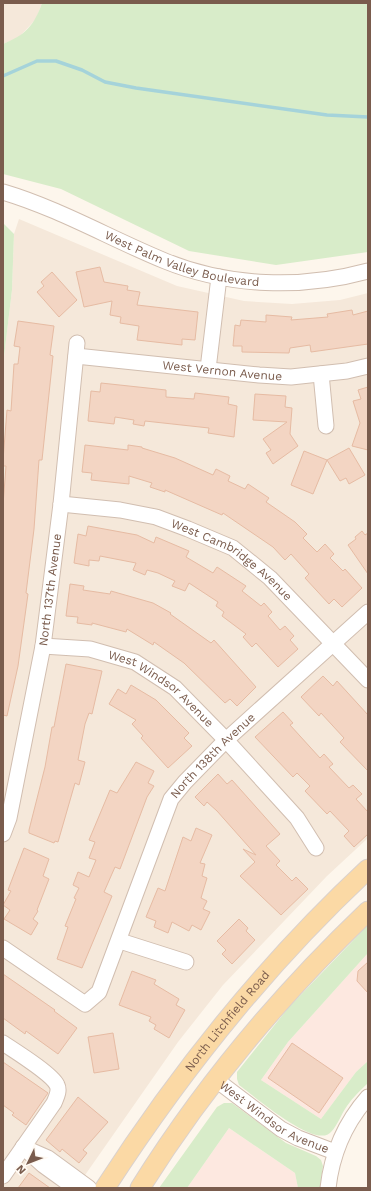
<svg xmlns="http://www.w3.org/2000/svg" width="371" height="1191" viewBox="0 0 371 1191" font-family="'Work Sans',sans-serif">
  <rect width="100%" height="100%" fill="#fdf6ec"/>
  <!-- residential -->
  <g fill="#f5e8da">
    <path d="M3,3H42L36,19L18,38L3,44Z"/>
    <path d="M19,219L177,286L244,301L292,304L340,300L368,293V838L327,876L223,985L178,1042L76,1188H3V365L12,290L14,234Z"/>
  </g>
  <!-- commercial -->
  <g fill="#fde8e0">
    <path d="M368,953V1061L356,1072L321,1119L261,1080L288,1042Z"/>
    <path d="M229,1128L295,1173L298,1188H187Z"/>
  </g>
  <!-- green -->
  <g fill="#d8ecc9">
    <path d="M42,3H368V252L276,265L189,251L61,189L3,174V44C25,35 34,26 42,3Z"/>
    <path d="M3,223L14,234L12,290L3,365Z"/>
    <path d="M368,925V953L288,1042L261,1080L321,1119L356,1072L368,1061V1083C361,1090 353,1097 347,1106C341,1114 338,1125 331,1132C316,1150 253,1095 239,1085L237,1079V1072L289,1007Z"/>
    <path d="M224,1103H232L286,1143L316,1156L321,1160L323,1166L320,1188H298L295,1173L229,1128L187,1188H159L217,1107Z"/>
  </g>
  <g fill="none" stroke-linecap="round" stroke-linejoin="round">
    <!-- stream -->
    <path stroke="#a5d3da" stroke-width="3.5" d="M3,76L37,61H56L82,70L105,82L136,88L327,115L368,117"/>
  </g>
  <!-- building -->
  <g fill="#f3d5c3" stroke="#e6bba3">
    <path d="M100,267L104,282L128,286L127,290L140,292L137,305L198,312L195,340L182,339V345L137,340L139,326L120,323L121,317L110,315L112,301L84,307L76,272Z"/>
    <path d="M52,272L77,300L59,317L37,292L44,286L41,282Z"/>
    <path d="M352,310L353,315L368,311V344L311,352L310,345L290,348L289,353L242,352V346H233L235,325L240,326L241,320L266,322V315L292,317L291,320L328,317L327,314Z"/>
    <path d="M18,321L54,326L50,355L53,356L42,460H39L34,529L26,593L28,594L18,666L7,716L3,715V505L6,466H3V460L7,410L11,411L14,364H18L20,347L14,346Z"/>
    <path d="M101,383L166,390V397L194,399L195,393L229,397L228,404L237,406L234,437L208,433L209,428L145,421L144,426L133,424L134,420L115,417L114,424L88,421L91,391L100,392Z"/>
    <path d="M368,387V450L352,446L360,423L353,401L361,399L358,390Z"/>
    <path d="M255,394L286,396L285,407L292,408L290,434L298,446L273,464L266,453L271,450L263,439L287,422L253,420Z"/>
    <path d="M85,445L128,450V445L142,447V448L175,458L213,475L216,469L230,476L228,481L245,489L248,484L269,498L266,502L295,522L307,534L303,538L317,552L325,544L334,554L330,558L343,571L345,569L362,588L342,607L334,599L329,604L305,578L309,574L291,554L285,560L273,547L223,513L222,515L165,490V492L150,487L152,483L129,476V484L91,480L92,473L82,472Z"/>
    <path d="M349,448L365,475L349,484L346,478L340,481L327,460Z"/>
    <path d="M304,451L327,460L313,494L291,485Z"/>
    <path d="M88,526L137,535L154,543L156,537L189,551L186,557L213,573L217,567L246,586L242,591L261,606L264,603L272,612L268,616L280,630L285,626L294,636L290,640L298,649L278,667L256,643L252,647L243,637L246,634L222,616L224,612L216,606L218,602L189,583L185,591L172,586L175,581L158,573L147,570L145,575L133,570L136,563L100,556L99,561L89,560V566L74,563L78,534L86,536Z"/>
    <path d="M362,531L365,535L368,533V574L348,545L356,539L355,537Z"/>
    <path d="M70,584L84,586L83,590L110,594L111,591L153,603L171,613L170,614L211,643L214,640L256,687L237,706L230,699L225,703L184,663L154,642L153,645L127,629L126,632L92,623V625L77,623L78,617L66,616Z"/>
    <path d="M66,664L102,671L92,714L89,713L85,724L78,760L85,762L79,785L75,783L58,842L55,841L54,843L29,833V830L45,767L52,727H54Z"/>
    <path d="M323,676L333,686L337,681L368,715V771L340,742L344,738L321,713L319,716L301,697Z"/>
    <path d="M131,685L156,700L189,733L184,738L192,746L168,768L141,738L143,736L132,724L136,720L109,704L118,689L126,694Z"/>
    <path d="M283,712L293,723L290,725L320,758L324,754L333,764L329,767L349,788L353,785L362,794L356,799L368,812V834L354,847L344,836L349,831L330,811L327,814L305,791L310,786L297,773L293,777L255,737Z"/>
    <path d="M136,762L154,771L148,783L154,786L147,797L120,869L115,867L104,892L112,896L82,968L57,959L68,927L65,926L76,899L74,898L79,888L73,885L78,872L89,877L96,860L89,858L95,842L89,840L110,790L117,793Z"/>
    <path d="M218,774L227,784L232,780L280,834L266,846L280,861L276,865L292,881L296,877L308,889L281,915L240,876L255,862L243,849L256,855L217,811L207,802L204,806L195,797Z"/>
    <path d="M196,828L212,835L200,863L205,864L202,876L207,878L201,898L207,901L203,909L210,912L201,930L192,925L189,931L172,922L168,933L154,927L156,921L146,917L158,888L165,891L183,837L191,841Z"/>
    <path d="M24,848L49,859L43,876L49,879L37,910L38,911L33,919L38,923L31,935L4,919L10,910L3,905L11,891L8,890Z"/>
    <path d="M239,919L248,928L246,931L255,940L232,964L222,954L226,950L217,941Z"/>
    <path d="M368,962V993L357,981L358,971Z"/>
    <path d="M132,971L156,980L154,984L179,999L176,1005L185,1010L169,1038L154,1029L156,1025L149,1021L151,1017L119,1005Z"/>
    <path d="M3,974L55,1010L54,1011L77,1028L58,1054L26,1031L25,1034L3,1018Z"/>
    <path d="M113,1033L119,1069L94,1073L88,1037Z"/>
    <path d="M292,1043L343,1078L319,1113L268,1078Z"/>
    <path d="M3,1062L48,1093L26,1125L12,1115L14,1113L3,1105Z"/>
    <path d="M78,1097L108,1122L83,1150L87,1153L79,1163L62,1149L60,1152L46,1140Z"/>
    <path d="M29,1173L50,1188H18Z"/>
  </g>
  <g fill="none" stroke-linecap="round" stroke-linejoin="round">
    <!-- minor casing -->
    <g stroke="#d1beb0" stroke-width="17">
      <g id="minor">
        <path id="s1" d="M3,192C60,209 111,239 165,261C229,287 302,289 368,271"/>
        <path id="s2" d="M76,356L259,375L291,377L347,371L368,366"/>
        <path d="M208,369L219,277"/>
        <path d="M321,374L326,426"/>
        <path id="s3" d="M61,504L120,510L156,517L188,529L233,548L270,578L368,680"/>
        <path id="s4" d="M43,646L90,649L135,662L175,688L226,740L297,818L316,848"/>
        <path id="s5" d="M3,834L9,818L43,646L61,504L77,343"/>
        <path d="M120,941L186,962"/>
        <path id="s6" d="M3,948L85,1004L99,992L171,799L185,782L226,740L368,612"/>
        <path d="M3,1043C15,1051 52,1074 57,1085C60,1091 56,1098 54,1103L3,1176"/>
        <path id="s7" d="M215,1079L281,1129L298,1138L335,1152"/>
        <path d="M75,1188L43,1165L23,1147L48,1158L89,1188"/>
        <path d="M328,1188C332,1153 345,1123 368,1097"/>
      </g>
    </g>
    <!-- major casing -->
    <g stroke="#dad1cd" stroke-width="21">
      <g id="major">
        <path id="s8" d="M105,1188C180,1072 267,963 368,869"/>
        <path d="M140,1188C204,1086 281,994 368,911"/>
      </g>
    </g>
    <!-- minor -->
    <use href="#minor" stroke="#fff" stroke-width="15"/>
    <!-- major -->
    <use href="#major" stroke="#fbd9a5" stroke-width="19"/>
  </g>
  <g text-anchor="middle" dominant-baseline="central" stroke-width="3" stroke-linejoin="round" paint-order="stroke">
    <!-- street labels -->
    <g font-size="12" fill="#7a5c4d" stroke="#fffaf3">
      <text stroke="none"><textPath href="#s1" startOffset="192">West Palm Valley Boulevard</textPath></text>
      <text stroke="none"><textPath href="#s2" startOffset="147">West Vernon Avenue</textPath></text>
      <text stroke="none"><textPath href="#s3" startOffset="184">West Cambridge Avenue</textPath></text>
      <text stroke="none"><textPath href="#s5" startOffset="249">North 137th Avenue</textPath></text>
      <text stroke="none"><textPath href="#s4" startOffset="130">West Windsor Avenue</textPath></text>
      <text stroke="none"><textPath href="#s6" startOffset="384">North 138th Avenue</textPath></text>
      <text stroke="none"><textPath href="#s8" startOffset="207">North Litchfield Road</textPath></text>
      <text stroke="none"><textPath href="#s7" startOffset="71">West Windsor Avenue</textPath></text>
    </g>
  </g>
  <!-- border -->
  <rect width="371" height="1191" fill="none" stroke="#7a5c4d" stroke-width="8"/>
  <!-- north arrow -->
  <g transform="translate(28 1163) rotate(227)" stroke="#fffaf3" stroke-width="3" paint-order="stroke">
  <path d="M0-3L7 15L0 10L-7 15Z" fill="#7a5c4d"/>
  <text y="-6" font-size="11" font-weight="bold" text-anchor="middle" fill="#7a5c4d">N</text>
  </g>
</svg>
